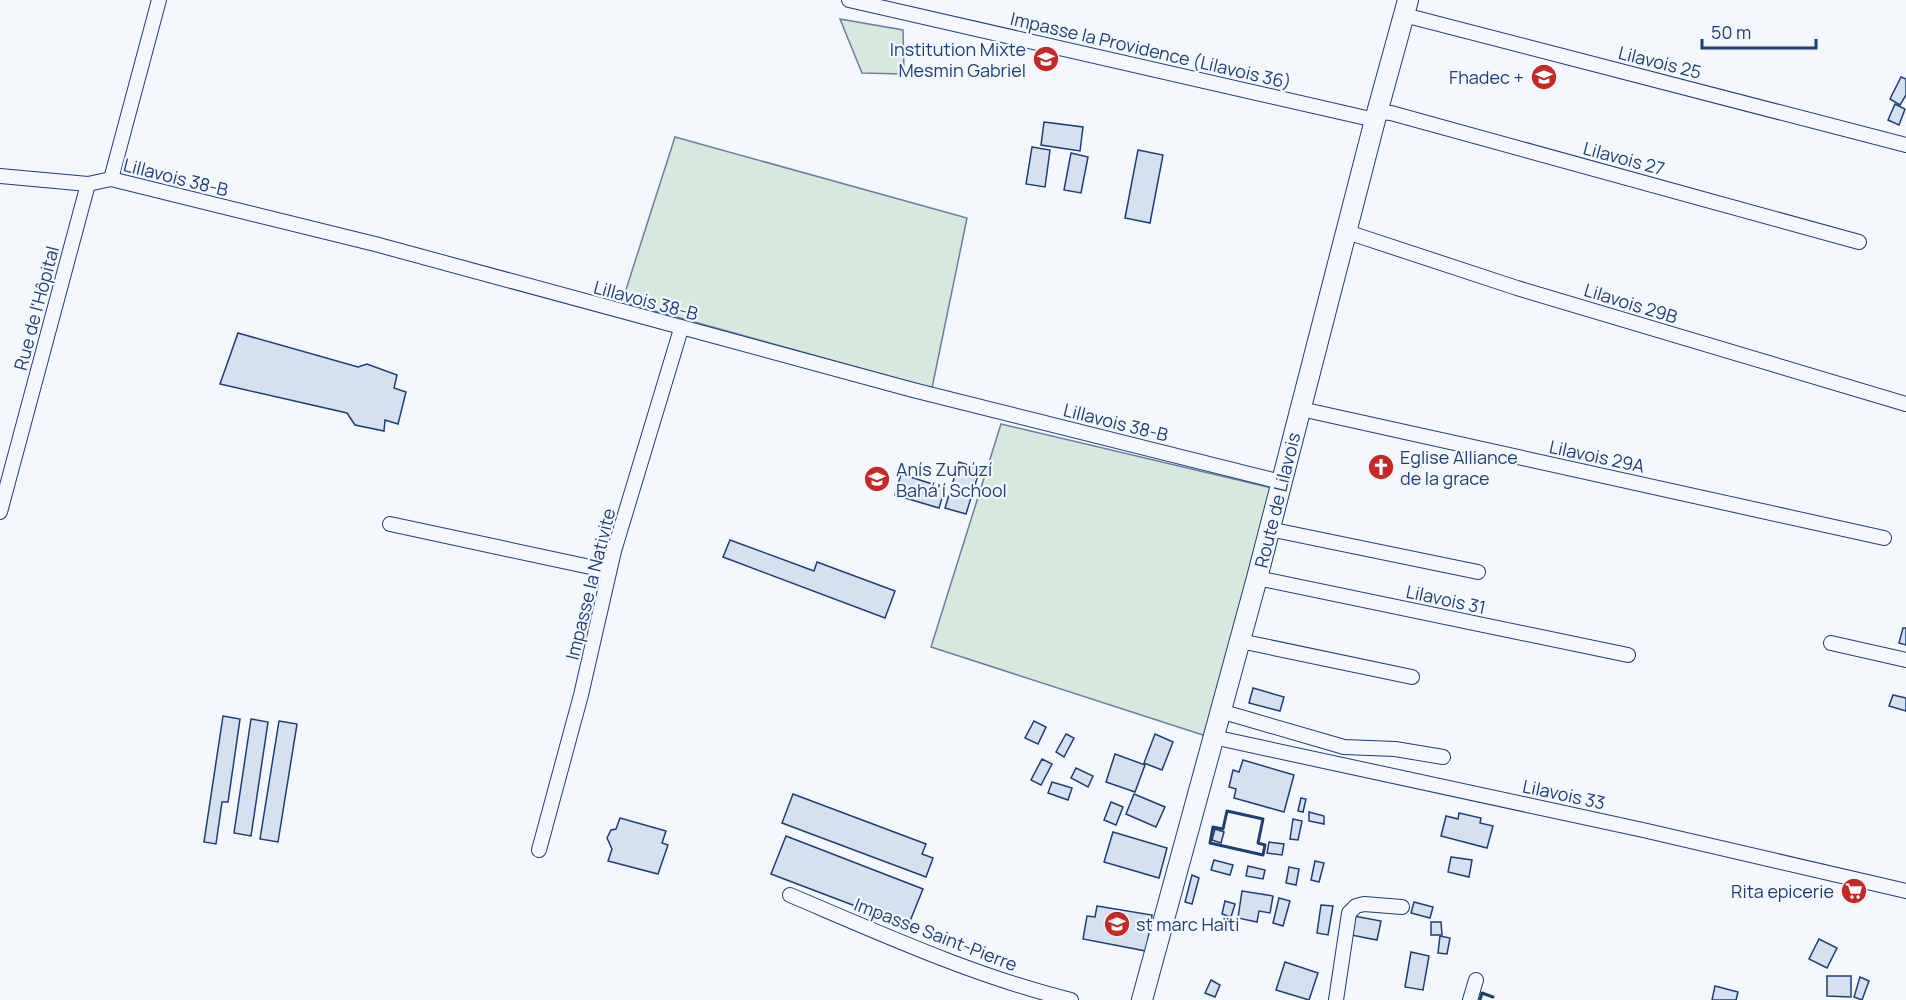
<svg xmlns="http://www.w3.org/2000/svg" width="1906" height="1000" viewBox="0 0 1906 1000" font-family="Manrope,sans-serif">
  <rect width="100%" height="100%" fill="#f4f7fb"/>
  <!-- green -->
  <g fill="#d7e8df" stroke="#687fa3" stroke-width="1.5">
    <path d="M840,19L903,30L904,74L862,73Z"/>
    <path d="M675,137L967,218L932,388L622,302Z"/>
    <path d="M1001,424L1272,488L1206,736L931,647Z"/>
  </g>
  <!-- building -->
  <g fill="#d5e0f0" stroke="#1d3f73" stroke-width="1.5">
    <path d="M1901,77L1906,79V95L1900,105L1890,99Z"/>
    <path d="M1895,104L1905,109L1899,125L1888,120Z"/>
    <path d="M1044,122L1083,127L1080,151L1041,145Z"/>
    <path d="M1032,147L1050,150L1045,187L1026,184Z"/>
    <path d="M1138,150L1163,155L1150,223L1125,218Z"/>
    <path d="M1071,153L1088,157L1081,193L1064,190Z"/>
    <path d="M238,333L358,367L367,364L397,375L394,388L406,392L398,424L385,420L384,431L355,425L347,413L220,384Z"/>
    <path d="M959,462L980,469L966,514L945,508Z"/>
    <path d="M901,474L945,488L939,508L895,495Z"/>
    <path d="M730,540L814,571L817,562L895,591L885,618L723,557Z"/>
    <path d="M1903,628H1906V645L1899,643Z"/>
    <path d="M1253,688L1284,697L1280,711L1249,703Z"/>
    <path d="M1893,695L1906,698V711L1889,706Z"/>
    <path d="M223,716L240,719L228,802H222L216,844L204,842Z"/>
    <path d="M251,719L268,722L251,836L234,833Z"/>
    <path d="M279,721L297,724L278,842L260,839Z"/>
    <path d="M1034,721L1046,727L1038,744L1025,738Z"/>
    <path d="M1066,734L1074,738L1064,757L1056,752Z"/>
    <path d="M1155,734L1173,742L1162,770L1144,763Z"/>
    <path d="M1115,754L1145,765L1135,792L1106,782Z"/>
    <path d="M1042,759L1052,764L1041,785L1031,780Z"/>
    <path d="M1243,760L1294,775L1284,812L1234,798L1236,789L1229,787L1233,770L1239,772Z"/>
    <path d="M1076,768L1093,776L1088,787L1071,778Z"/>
    <path d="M1052,782L1072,788L1068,800L1048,793Z"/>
    <path d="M793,794L926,844L922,854L933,858L926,877L782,823Z"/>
    <path d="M1134,794L1165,807L1156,827L1126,814Z"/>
    <path d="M1301,798L1306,799L1303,812L1298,811Z"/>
    <path d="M1111,802L1123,807L1116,825L1104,820Z"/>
    <path d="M1309,812L1324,816V824L1309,821Z"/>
    <path d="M1459,813L1481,818L1480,823L1493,826L1487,848L1441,836L1446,816L1458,819Z"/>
    <path d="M620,818L666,831L662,843L668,845L658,874L608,861L612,849L607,838L611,830L616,829Z"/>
    <path d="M1293,819L1302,821L1298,840L1290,839Z"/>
    <path d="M1215,829L1224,832L1221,843L1212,840Z"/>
    <path d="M1113,832L1167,848L1159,878L1104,862Z"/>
    <path d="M786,836L923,889L908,926L771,874Z"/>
    <path d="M1269,842L1284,844L1282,855L1267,853Z"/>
    <path d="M1451,857L1472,860L1469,877L1448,872Z"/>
    <path d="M1214,860L1233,865L1230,875L1211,870Z"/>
    <path d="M1315,861L1324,863L1319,882L1311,880Z"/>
    <path d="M1248,866L1265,870L1263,879L1246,876Z"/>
    <path d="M1289,867L1299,869L1296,885L1286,883Z"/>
    <path d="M1192,875L1199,878L1192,904L1185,902Z"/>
    <path d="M1242,891L1273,896L1270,913L1259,911L1257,922L1238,918Z"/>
    <path d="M1279,898L1290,901L1283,926L1273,923Z"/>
    <path d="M1225,901L1235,904L1231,917L1222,914Z"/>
    <path d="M1414,902L1433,907L1430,918L1411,913Z"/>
    <path d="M1321,905L1333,906L1328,935L1317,933Z"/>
    <path d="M1097,906L1152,915L1146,951L1083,939L1087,916L1095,917Z"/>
    <path d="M1354,916L1381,921L1377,940L1351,935Z"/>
    <path d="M1431,922H1441L1442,935H1431Z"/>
    <path d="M1440,936L1450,938L1447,954L1438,953Z"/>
    <path d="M1819,939L1837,948L1827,968L1809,959Z"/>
    <path d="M1411,952L1429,956L1423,990L1405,987Z"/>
    <path d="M1285,962L1318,973L1309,1000L1276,990Z"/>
    <path d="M1827,976H1851V997L1827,996Z"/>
    <path d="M1860,977L1869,981L1862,1000L1854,997Z"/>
    <path d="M1211,980L1220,985L1215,997L1205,993Z"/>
    <path d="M1715,986L1738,992L1736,1000H1712Z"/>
  </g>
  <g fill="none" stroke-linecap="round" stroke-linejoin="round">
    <!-- street casing -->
    <g stroke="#1d3f73" stroke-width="16">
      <g id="street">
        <path d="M849,0L1375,120"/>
        <path d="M1404,15L1906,145"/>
        <path d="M1378,112L1391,113L1859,242"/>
        <path d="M0,176L88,184L111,179L375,244L913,390L1281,482"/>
        <path d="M111,179L159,0"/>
        <path d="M1347,232L1517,288L1906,404"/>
        <path d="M1301,409L1884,538"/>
        <path d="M0,512L88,184"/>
        <path d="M390,524L609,571"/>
        <path d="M1269,529L1478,572"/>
        <path d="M1257,578L1628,655"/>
        <path d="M1240,641L1412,677"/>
        <path d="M1831,643L1906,660"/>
        <path d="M1220,711L1344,747L1395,749L1443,757"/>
        <path d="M1213,737L1643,830L1906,891"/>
        <path d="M539,850L581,695L614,551L681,329"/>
        <path d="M790,895C882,934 974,976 1071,1000"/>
        <path d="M1336,1000L1349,913L1356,906L1364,904L1402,907"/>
        <path d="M1470,1000L1476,980"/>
      </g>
    </g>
    <!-- secondary casing -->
    <g stroke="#1d3f73" stroke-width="22">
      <path id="secondary" d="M1142,1000L1257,578L1375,120L1408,0"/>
    </g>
    <!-- street -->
    <use href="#street" stroke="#f4f7fb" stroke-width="14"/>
    <!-- secondary -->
    <use href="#secondary" stroke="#f4f7fb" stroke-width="20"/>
    <!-- wall -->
    <g stroke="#1d3f73" stroke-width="3">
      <path d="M1227,811L1263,819L1258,843L1265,845L1263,855L1210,843L1213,827L1223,829Z"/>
      <path d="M1480,1000L1482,993L1493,997"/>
    </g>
  </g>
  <!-- icons -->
  <defs>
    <g id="school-disc" transform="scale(1.35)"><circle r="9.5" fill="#c62828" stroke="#f4f7fb"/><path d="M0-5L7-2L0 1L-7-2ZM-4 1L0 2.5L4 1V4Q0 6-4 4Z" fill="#fff"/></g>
    <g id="church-disc" transform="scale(1.35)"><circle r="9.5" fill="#c62828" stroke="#f4f7fb"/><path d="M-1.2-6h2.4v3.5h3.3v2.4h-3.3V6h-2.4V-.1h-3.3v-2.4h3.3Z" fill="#fff"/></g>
    <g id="supermarket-disc" transform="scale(1.35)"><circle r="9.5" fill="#c62828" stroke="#f4f7fb"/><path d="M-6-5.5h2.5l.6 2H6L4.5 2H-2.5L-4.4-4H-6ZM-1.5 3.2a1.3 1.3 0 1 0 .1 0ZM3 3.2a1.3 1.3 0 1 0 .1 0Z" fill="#fff"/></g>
  </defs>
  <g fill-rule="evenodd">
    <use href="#school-disc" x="1046" y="59"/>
    <use href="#school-disc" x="1544" y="77"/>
    <use href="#church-disc" x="1381" y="467"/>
    <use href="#school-disc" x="877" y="479"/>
    <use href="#supermarket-disc" x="1854" y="891"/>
    <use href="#school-disc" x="1117" y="924"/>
  </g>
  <g text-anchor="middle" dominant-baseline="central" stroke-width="4.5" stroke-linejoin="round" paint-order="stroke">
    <!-- poi labels -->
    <g font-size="18" fill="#1d3f73" stroke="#f4f7fb" text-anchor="end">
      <text x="1026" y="49">Institution Mixte<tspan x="1026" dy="21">Mesmin Gabriel</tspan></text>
      <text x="1524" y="77">Fhadec +</text>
      <text x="1400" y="457" text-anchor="start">Eglise Alliance<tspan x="1400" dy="21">de la grace</tspan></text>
      <text x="896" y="469" text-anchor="start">Anís Zunúzí<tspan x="896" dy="21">Bahá'í School</tspan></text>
      <text x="1834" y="891">Rita epicerie</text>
      <text x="1136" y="924" text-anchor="start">st marc Haïti</text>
    </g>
    <!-- street labels -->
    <g font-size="18" fill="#1d3f73" stroke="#f4f7fb">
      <text transform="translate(1151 50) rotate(13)">Impasse la Providence (Lilavois 36)</text>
      <text transform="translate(1660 62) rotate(14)">Lilavois 25</text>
      <text transform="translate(1624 158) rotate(15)">Lilavois 27</text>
      <text transform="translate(176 177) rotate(14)">Lillavois 38-B</text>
      <text transform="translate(646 300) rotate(15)">Lillavois 38-B</text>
      <text transform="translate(1631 303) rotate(17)">Lilavois 29B</text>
      <text transform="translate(36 308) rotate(-75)">Rue de l'Hôpital</text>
      <text transform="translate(1116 422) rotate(14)">Lillavois 38-B</text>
      <text transform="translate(1597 456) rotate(12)">Lilavois 29A</text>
      <text transform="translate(1277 500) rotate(-76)">Route de Lilavois</text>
      <text transform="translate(590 584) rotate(-76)">Impasse la Nativite</text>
      <text transform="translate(1446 599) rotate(12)">Lilavois 31</text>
      <text transform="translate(1564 794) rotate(12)">Lilavois 33</text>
      <text transform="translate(936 934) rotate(21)">Impasse Saint-Pierre</text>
    </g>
  </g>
  <!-- scale -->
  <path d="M1702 39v9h114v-9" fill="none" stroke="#1d3f73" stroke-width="3"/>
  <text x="1711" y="39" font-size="18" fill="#1d3f73" stroke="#f4f7fb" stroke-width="4.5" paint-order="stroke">50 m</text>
</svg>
